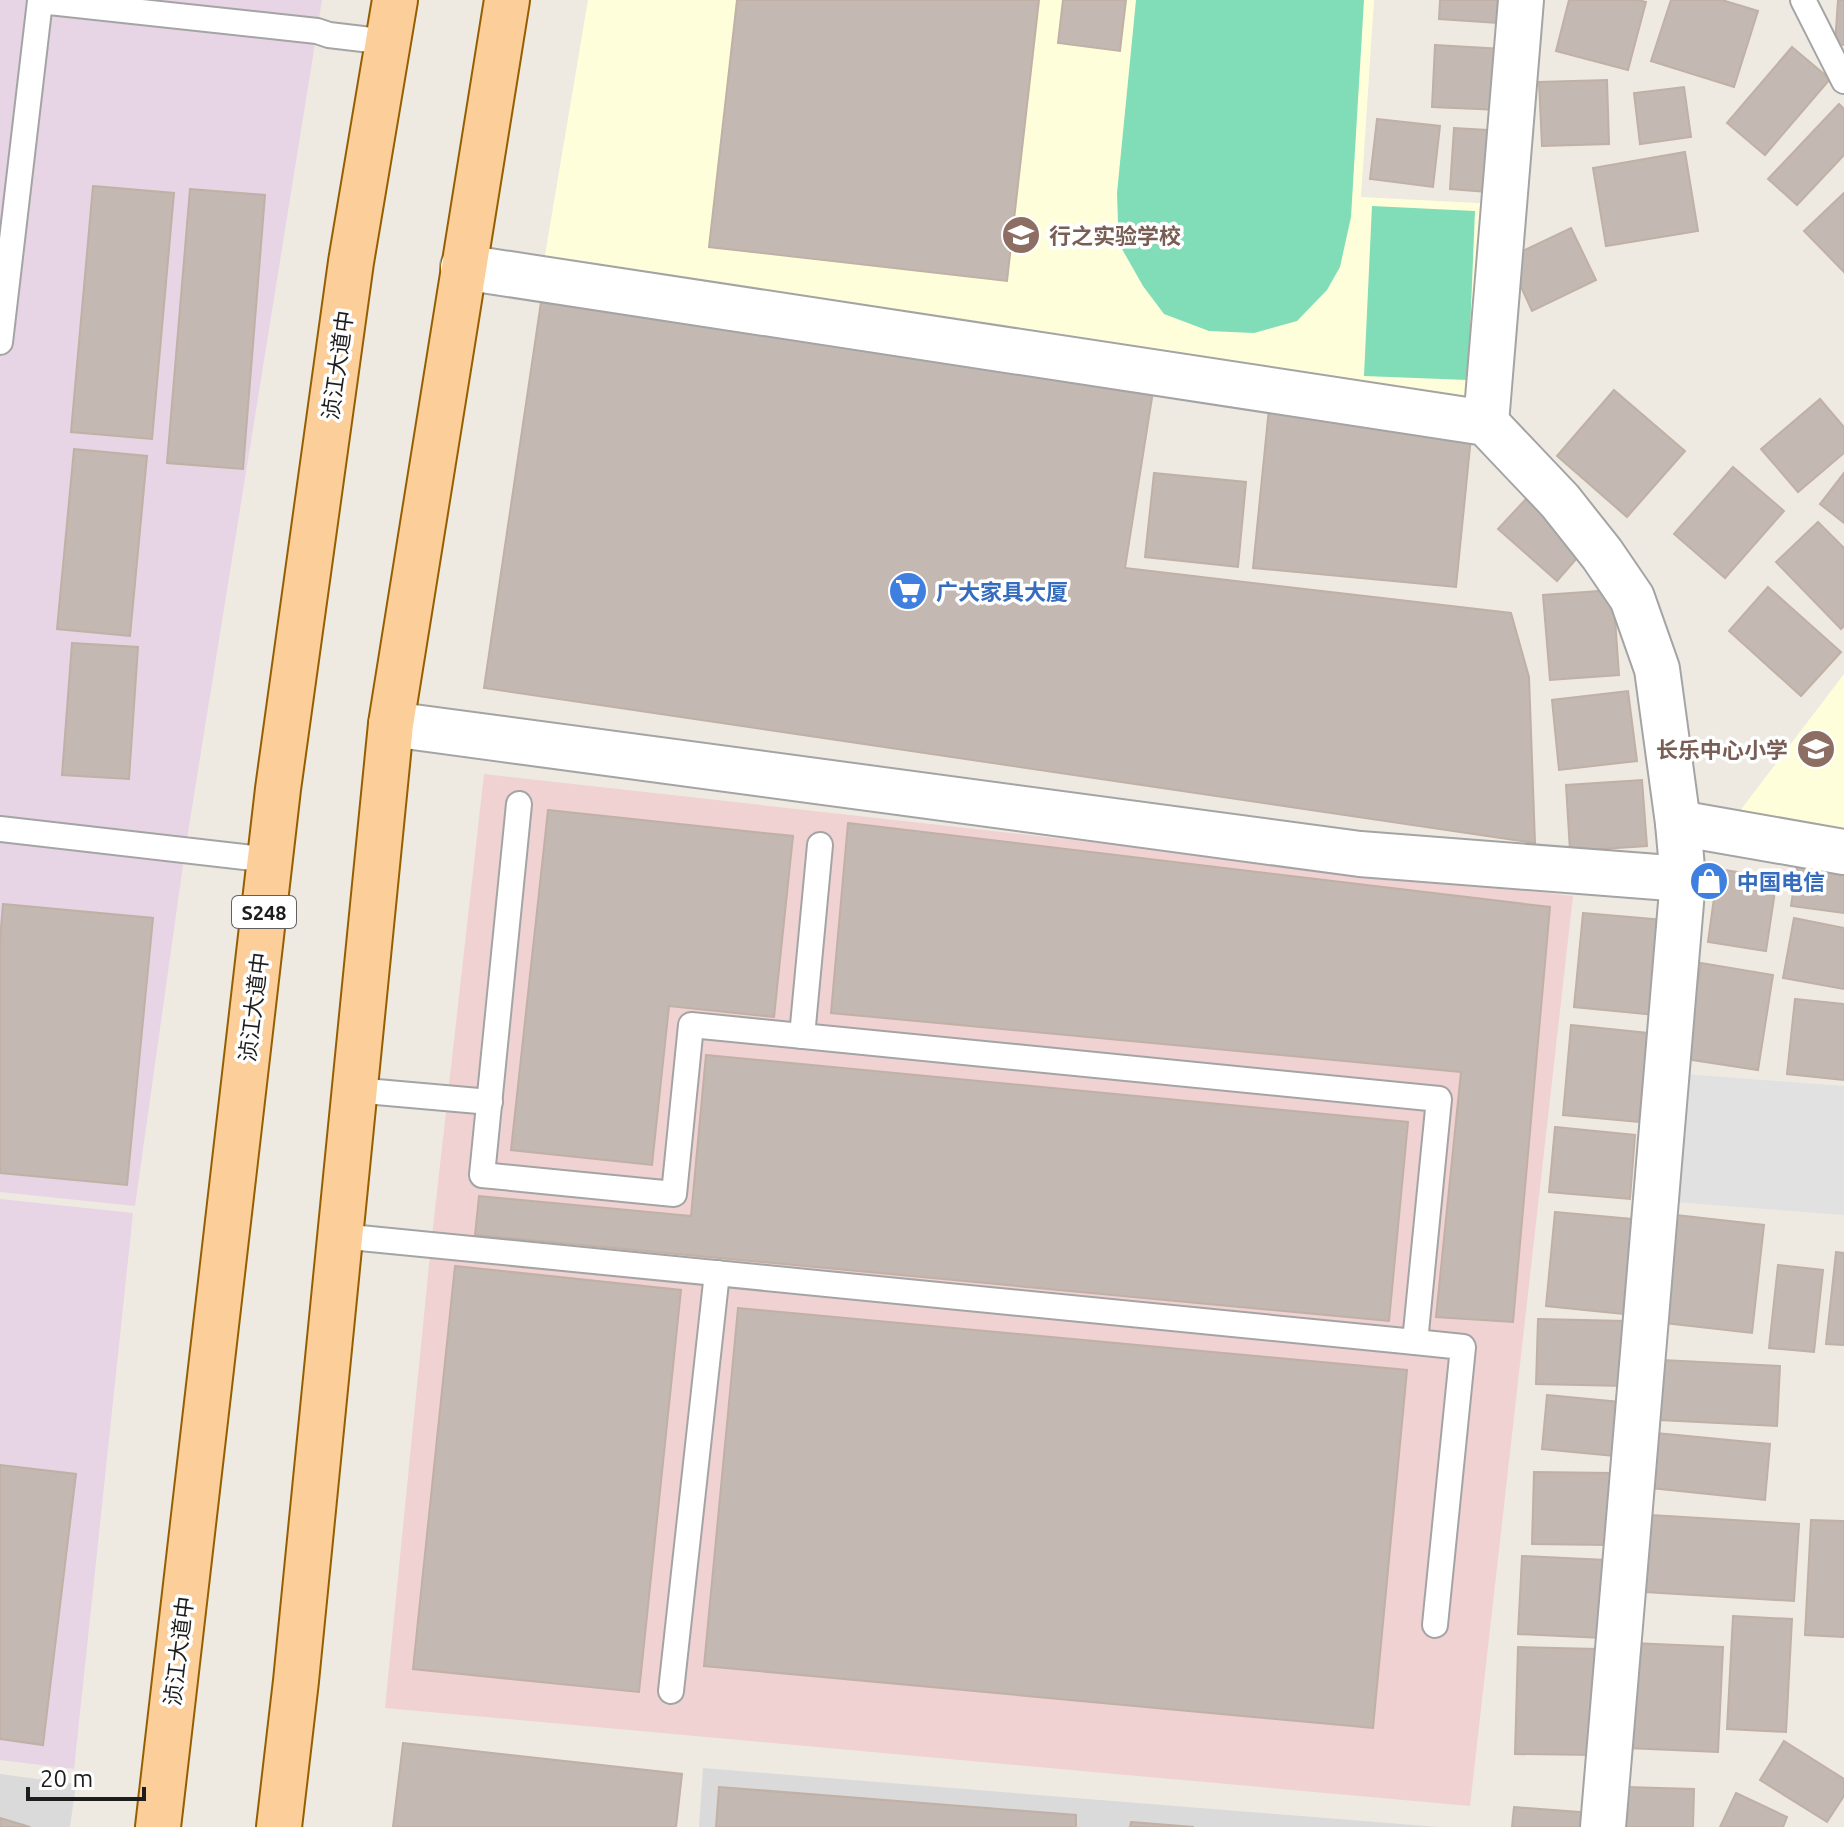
<svg xmlns="http://www.w3.org/2000/svg" width="1844" height="1827" viewBox="0 0 1844 1827" font-family="Ubuntu,'Noto Sans SC',sans-serif">
  <rect width="100%" height="100%" fill="#eeeae2"/>
  <!-- residential -->
  <g fill="#dbdada">
    <path d="M703,1768L1438,1827H699Z"/>
    <path d="M0,1774L76,1784L70,1827H0Z"/>
  </g>
  <!-- commercial -->
  <path fill="#efd2d1" d="M484,774L1573,896L1470,1806L385,1708L431,1245Z"/>
  <!-- industrial -->
  <g fill="#e7d4e4">
    <path d="M0,0H322L185,851L135,1206L0,1192Z"/>
    <path d="M0,1199L133,1213L74,1769L0,1760Z"/>
  </g>
  <!-- education -->
  <g fill="#fffedb">
    <path d="M588,0H1374L1361,197L1496,204L1478,408L543,267Z"/>
    <path d="M1844,674V844L1730,824Z"/>
  </g>
  <!-- pitch -->
  <g fill="#80ddb7">
    <path d="M1136,0H1364L1351,217L1340,267L1327,290L1297,321L1254,333L1209,331L1164,314L1143,286L1122,249L1118,223L1117,193Z"/>
    <path d="M1372,206L1475,211L1468,380L1364,376Z"/>
  </g>
  <!-- parking -->
  <path fill="#e1e1e1" d="M1685,1074L1844,1086V1215L1674,1202Z"/>
  <!-- building -->
  <g fill="#c3b9b2" stroke="#c0b0a5" stroke-width="2">
    <path d="M737,0H1039L1007,281L709,247Z"/>
    <path d="M1063,0H1126L1120,51L1058,43Z"/>
    <path d="M1440,0H1514L1513,24L1439,19Z"/>
    <path d="M1569,0H1638L1646,2L1628,70L1556,51Z"/>
    <path d="M1671,0H1722L1758,11L1734,87L1651,61Z"/>
    <path d="M1838,0H1844V45L1835,44Z"/>
    <path d="M1435,45L1503,49L1500,110L1432,107Z"/>
    <path d="M1792,47L1830,79L1765,155L1727,123Z"/>
    <path d="M1607,80L1609,144L1542,146L1539,82Z"/>
    <path d="M1684,87L1691,137L1640,144L1634,93Z"/>
    <path d="M1839,104L1844,109V155L1797,205L1768,179Z"/>
    <path d="M1377,119L1440,126L1433,187L1370,179Z"/>
    <path d="M1454,128L1504,131L1500,193L1450,189Z"/>
    <path d="M1685,152L1698,231L1606,246L1593,168Z"/>
    <path d="M93,186L174,193L152,439L71,432Z"/>
    <path d="M190,189L265,195L243,469L167,463Z"/>
    <path d="M1844,193V272L1804,231Z"/>
    <path d="M1571,228L1596,280L1532,311L1508,258Z"/>
    <path d="M541,302L1154,385L1125,568L1511,613L1529,677L1535,843L484,688Z"/>
    <path d="M1614,390L1685,451L1627,517L1557,456Z"/>
    <path d="M1820,399L1844,427V453L1798,492L1761,449Z"/>
    <path d="M1269,408L1472,427L1456,587L1253,568Z"/>
    <path d="M74,449L147,456L130,636L57,629Z"/>
    <path d="M1733,467L1784,511L1725,578L1674,534Z"/>
    <path d="M1154,473L1246,482L1238,567L1145,557Z"/>
    <path d="M1844,473V523L1820,504Z"/>
    <path d="M1526,499L1584,550L1557,581L1498,529Z"/>
    <path d="M1818,522L1844,548V626L1841,629L1776,562Z"/>
    <path d="M1768,587L1841,652L1801,696L1729,631Z"/>
    <path d="M1613,590L1619,675L1550,680L1543,595Z"/>
    <path d="M72,643L138,647L129,779L62,775Z"/>
    <path d="M1628,691L1637,761L1559,770L1552,700Z"/>
    <path d="M1642,780L1647,846L1570,851L1566,785Z"/>
    <path d="M548,810L793,836L774,1017L669,1006L652,1165L511,1150Z"/>
    <path d="M848,823L1550,907L1513,1322L1436,1317L1461,1072L831,1013Z"/>
    <path d="M1797,866L1844,872V913L1791,906Z"/>
    <path d="M1718,869L1777,878L1766,951L1708,942Z"/>
    <path d="M3,904L153,918L127,1185L0,1173V940Z"/>
    <path d="M1583,913L1664,920L1655,1015L1574,1007Z"/>
    <path d="M1794,918L1844,928V989L1783,978Z"/>
    <path d="M1701,963L1773,975L1758,1070L1685,1059Z"/>
    <path d="M1795,999L1844,1004V1080L1787,1074Z"/>
    <path d="M1571,1025L1648,1033L1639,1122L1563,1115Z"/>
    <path d="M706,1055L1408,1122L1389,1321L475,1235L479,1196L691,1216Z"/>
    <path d="M1555,1127L1635,1135L1630,1199L1549,1192Z"/>
    <path d="M1555,1212L1632,1219L1623,1314L1546,1306Z"/>
    <path d="M1676,1215L1764,1225L1752,1333L1665,1323Z"/>
    <path d="M1836,1252L1844,1253V1345L1826,1344Z"/>
    <path d="M1778,1265L1823,1270L1814,1352L1769,1348Z"/>
    <path d="M455,1266L681,1290L639,1692L413,1669Z"/>
    <path d="M738,1308L1407,1370L1373,1728L704,1666Z"/>
    <path d="M1538,1319L1626,1321L1625,1386L1536,1384Z"/>
    <path d="M1662,1360L1780,1366L1777,1426L1659,1420Z"/>
    <path d="M1547,1395L1620,1402L1614,1456L1542,1449Z"/>
    <path d="M1656,1433L1770,1444L1765,1500L1651,1488Z"/>
    <path d="M0,1465L76,1474L43,1745L0,1739Z"/>
    <path d="M1534,1472L1612,1473L1610,1545L1532,1544Z"/>
    <path d="M1650,1515L1799,1524L1794,1601L1645,1592Z"/>
    <path d="M1811,1520L1844,1521V1637L1805,1635Z"/>
    <path d="M1522,1556L1606,1560L1602,1638L1518,1634Z"/>
    <path d="M1733,1616L1792,1619L1786,1732L1727,1729Z"/>
    <path d="M1632,1643L1723,1647L1718,1752L1627,1748Z"/>
    <path d="M1518,1647L1598,1649L1596,1755L1515,1754Z"/>
    <path d="M1784,1741L1844,1779V1796L1827,1822L1760,1780Z"/>
    <path d="M403,1743L682,1774L676,1827H393Z"/>
    <path d="M719,1787L1076,1815V1827H716Z"/>
    <path d="M1625,1787L1694,1789L1693,1827H1624Z"/>
    <path d="M1736,1793L1787,1817L1783,1827H1720Z"/>
    <path d="M1514,1807L1592,1813L1591,1827H1512Z"/>
    <path d="M0,1818L30,1827H0Z"/>
    <path d="M1131,1822L1194,1827H1130Z"/>
  </g>
  <g fill="none" stroke-linecap="round" stroke-linejoin="round">
    <!-- lane casing -->
    <g stroke="#a4a4a4" stroke-width="28">
      <g id="lane">
        <path d="M1803,0L1844,81"/>
        <path d="M0,342L40,1L317,31L329,35L388,42"/>
        <path d="M0,829L270,860"/>
        <path d="M802,1036L820,845"/>
        <path d="M354,1090L490,1102"/>
        <path d="M340,1236L1415,1342L1439,1099L691,1025L674,1194L482,1175L519,804"/>
        <path d="M1415,1342L1463,1347L1435,1625"/>
        <path d="M671,1691L717,1273"/>
      </g>
    </g>
    <!-- street casing -->
    <g stroke="#a4a4a4" stroke-width="48">
      <g id="street">
        <path d="M463,267L1486,423L1560,501L1602,554L1632,598L1657,669L1678,823L1683,879L1603,1827"/>
        <path d="M1486,423L1521,0"/>
        <path d="M391,724L1360,854L1683,879"/>
        <path d="M1678,823L1844,852"/>
      </g>
    </g>
    <!-- primary casing -->
    <g stroke="#955f01" stroke-width="48">
      <g id="primary">
        <path d="M158,1827L278,789L351,262L395,0"/>
        <path d="M279,1827L296,1681L391,724L507,0"/>
      </g>
    </g>
    <!-- lane -->
    <use href="#lane" stroke="#fff" stroke-width="24"/>
    <!-- street -->
    <use href="#street" stroke="#fff" stroke-width="44"/>
    <!-- primary -->
    <use href="#primary" stroke="#fbce9a" stroke-width="44"/>
  </g>
  <!-- icons -->
  <defs>
    <g id="school-disc" transform="scale(2)"><circle r="9.5" fill="#8d6e63" stroke="#fff"/><path d="M0-5L7-2L0 1L-7-2ZM-4 1L0 2.5L4 1V4Q0 6-4 4Z" fill="#fff"/></g>
    <g id="supermarket-disc" transform="scale(2)"><circle r="9.5" fill="#3f7fe0" stroke="#fff"/><path d="M-6-5.5h2.5l.6 2H6L4.5 2H-2.5L-4.4-4H-6ZM-1.5 3.2a1.3 1.3 0 1 0 .1 0ZM3 3.2a1.3 1.3 0 1 0 .1 0Z" fill="#fff"/></g>
    <g id="shop-disc" transform="scale(2)"><circle r="9.5" fill="#3f7fe0" stroke="#fff"/><path d="M-5-2.5h2.3a2.7 3.5 0 0 1 5.4 0H5L5.5 6h-11ZM-1.5-2.5h3a1.5 2.3 0 0 0-3 0Z" fill="#fff"/></g>
  </defs>
  <g fill-rule="evenodd">
    <use href="#school-disc" x="1021" y="235"/>
    <use href="#supermarket-disc" x="908" y="591"/>
    <use href="#school-disc" x="1816" y="749"/>
    <use href="#shop-disc" x="1709" y="881"/>
  </g>
  <g text-anchor="middle" dominant-baseline="central" stroke-width="7" stroke-linejoin="round" paint-order="stroke">
    <!-- shield labels -->
    <rect fill="#fff" stroke="#616161" stroke-width="2" x="232" y="896" width="64" height="32" rx="6"/>
    <g font-size="20" font-weight="bold" fill="#1d1d1d">
      <text x="264" y="912">S248</text>
    </g>
    <!-- education labels -->
    <g font-size="22" font-weight="bold" fill="#785e54" stroke="#fff" text-anchor="start">
      <text x="1049" y="235">行之实验学校</text>
      <text x="1788" y="749" text-anchor="end">长乐中心小学</text>
    </g>
    <!-- street labels -->
    <g font-size="22" fill="#1d1d1d" stroke="#fff">
      <text transform="translate(337 365) rotate(-82)">浈江大道中</text>
      <text transform="translate(253 1007) rotate(-83)">浈江大道中</text>
      <text transform="translate(178 1651) rotate(-83)">浈江大道中</text>
    </g>
    <!-- shop labels -->
    <g font-size="22" font-weight="bold" fill="#366cbe" stroke="#fff" text-anchor="start">
      <text x="936" y="591">广大家具大厦</text>
      <text x="1737" y="881">中国电信</text>
    </g>
  </g>
  <!-- scale -->
  <path d="M28 1787v12h116v-12" fill="none" stroke="#1d1d1d" stroke-width="4"/>
  <text x="40" y="1787" font-size="24" fill="#1d1d1d" stroke="#ffffff" stroke-width="6" paint-order="stroke">20 m</text>
</svg>
